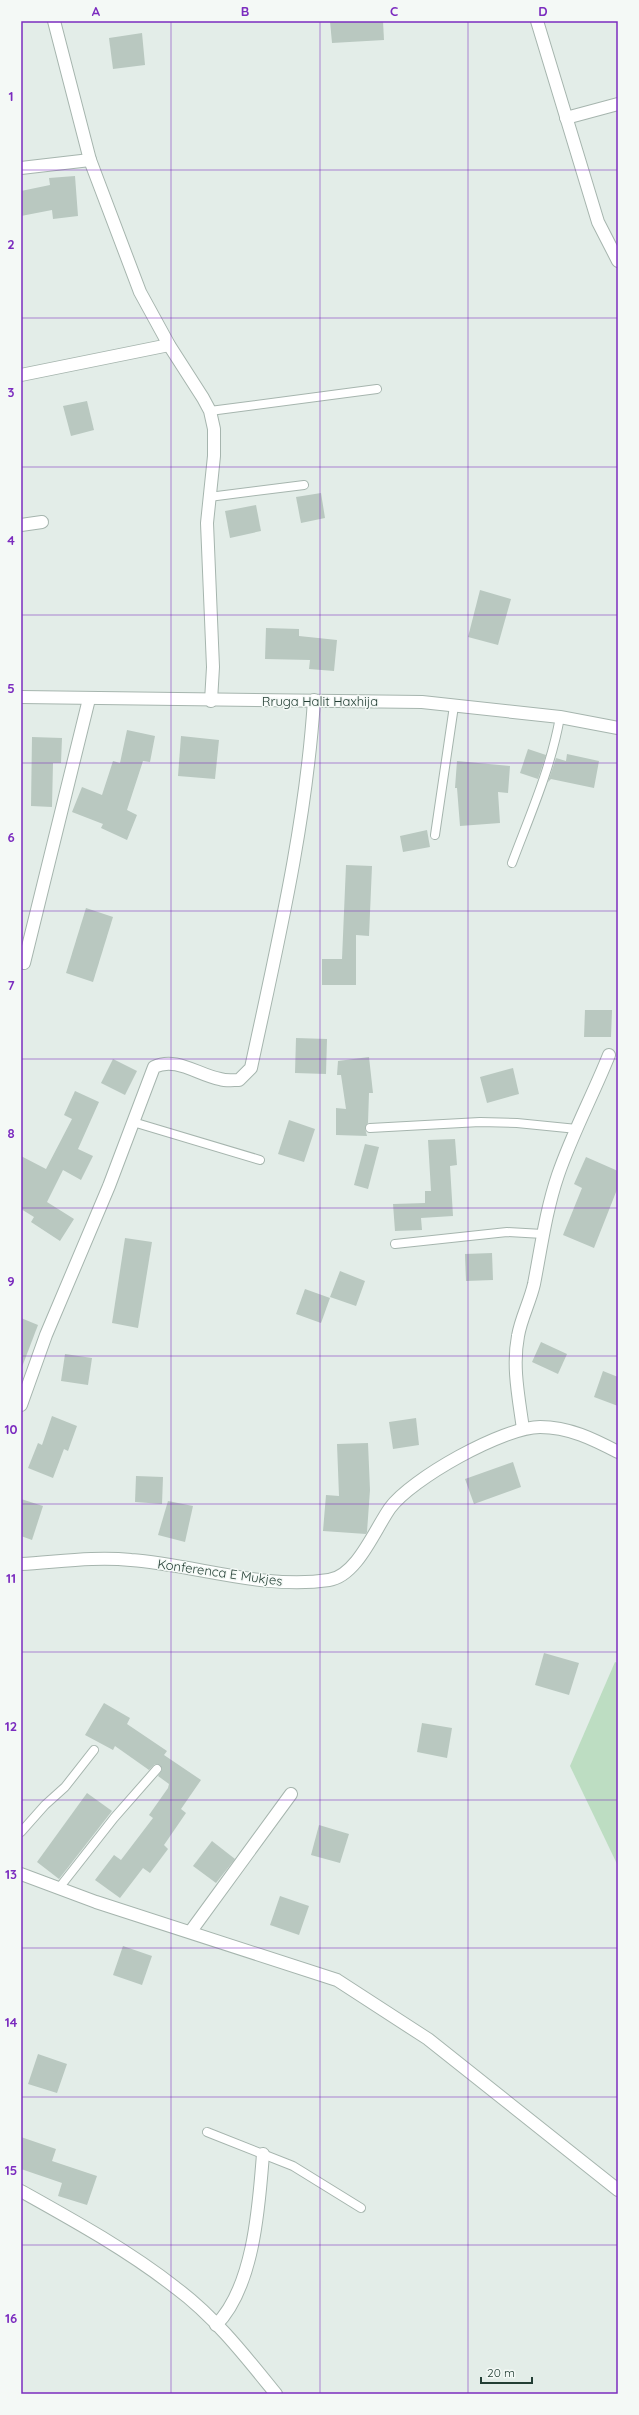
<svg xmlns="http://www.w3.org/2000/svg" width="639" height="2415" viewBox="0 0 639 2415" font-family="Quicksand,sans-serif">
  <rect width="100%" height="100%" fill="#e3ede8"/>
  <!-- green -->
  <path fill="#bdddc2" d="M615,1662L618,1663V1866L570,1766Z"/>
  <!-- building -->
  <g fill="#b9c8c0">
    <path d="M330,21H383L384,40L332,43Z"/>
    <path d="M142,33L145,65L113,69L109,38Z"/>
    <path d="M75,176L78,216L53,219L52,210L21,216V191L50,185L49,178Z"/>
    <path d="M87,401L94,430L71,436L63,406Z"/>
    <path d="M321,493L325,518L301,523L296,497Z"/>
    <path d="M256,505L261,531L230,538L225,511Z"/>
    <path d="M480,590L511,599L498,645L468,637Z"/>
    <path d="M266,628L299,629V636L337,640L334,671L309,669L310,660L265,659Z"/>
    <path d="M127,730L155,736L150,762L143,761L127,810L137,815L127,840L101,828L103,824L72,812L82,787L102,795L113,761L120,763Z"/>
    <path d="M181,736L219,740L215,779L178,776Z"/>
    <path d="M32,737L62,738L61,763H53L52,807L31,806Z"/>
    <path d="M528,749L546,755L538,779L520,773Z"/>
    <path d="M567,754L599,761L594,788L551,779L548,782L556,758L566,761Z"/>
    <path d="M457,761L510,766L508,793L498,792L500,823L460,826L457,788H455Z"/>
    <path d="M427,830L430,847L403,852L400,836Z"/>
    <path d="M346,865L372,866L369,936L356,935V985H322V959H342Z"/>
    <path d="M86,908L113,917L93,982L66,973Z"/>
    <path d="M585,1010H612L611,1037H584Z"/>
    <path d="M296,1038L327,1039L326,1074L295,1073Z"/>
    <path d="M369,1057L373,1093H369L368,1123L365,1128L367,1136L336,1135V1108L346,1109L341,1075H337L338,1061Z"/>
    <path d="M113,1059L137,1071L125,1095L101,1083Z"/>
    <path d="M513,1068L519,1094L487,1103L480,1077Z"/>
    <path d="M75,1091L99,1102L78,1149L93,1156L81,1180L63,1170L47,1202L74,1219L60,1241L31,1222L34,1217L21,1209V1156L46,1169L72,1119L64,1115Z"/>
    <path d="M289,1120L315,1129L304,1162L278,1154Z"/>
    <path d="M455,1139L457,1165L450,1166L453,1216L421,1218L422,1230L395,1231L393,1204L425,1203V1191H431L428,1140Z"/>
    <path d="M365,1144L379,1147L368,1189L354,1185Z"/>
    <path d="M586,1157L618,1171V1187L594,1248L563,1235L582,1188L574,1184Z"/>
    <path d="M125,1238L152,1242L138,1328L112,1323Z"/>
    <path d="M492,1253L493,1280L466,1281L465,1254Z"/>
    <path d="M340,1271L365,1281L356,1306L330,1297Z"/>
    <path d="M305,1289L330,1298L321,1323L296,1314Z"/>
    <path d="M21,1318L38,1325L22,1367H21Z"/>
    <path d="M541,1342L567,1354L558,1374L532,1362Z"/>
    <path d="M65,1354L92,1358L88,1385L61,1381Z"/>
    <path d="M603,1371L618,1377V1406L594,1397Z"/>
    <path d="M52,1416L77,1426L68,1451L64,1449L53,1478L28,1468L38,1443L42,1445Z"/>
    <path d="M416,1418L419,1445L393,1449L389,1422Z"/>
    <path d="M368,1443L370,1490L367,1532L366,1534L323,1531L326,1495L339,1496L337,1444Z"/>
    <path d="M513,1462L521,1487L474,1504L465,1479Z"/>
    <path d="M136,1476L163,1477L162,1504L135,1502Z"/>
    <path d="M21,1499L43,1506L32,1540L21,1536Z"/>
    <path d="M168,1501L193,1506L185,1542L158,1535Z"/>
    <path d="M544,1653L579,1663L569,1695L535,1685Z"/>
    <path d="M104,1703L130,1718L127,1724L167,1751L164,1755L201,1780L181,1809L186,1813L164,1845L168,1849L150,1873L143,1868L120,1898L95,1880L114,1855L121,1860L153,1818L149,1815L168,1788L169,1784L158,1776L162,1770L160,1765L155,1764L149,1770L115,1746L113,1750L85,1735Z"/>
    <path d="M422,1723L452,1728L447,1758L417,1752Z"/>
    <path d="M87,1793L112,1811L59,1879L37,1862Z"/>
    <path d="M319,1825L349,1834L340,1863L311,1855Z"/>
    <path d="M212,1841L235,1859L216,1883L193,1866Z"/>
    <path d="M280,1896L309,1906L299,1935L270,1925Z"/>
    <path d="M123,1946L152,1956L142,1985L113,1975Z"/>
    <path d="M38,2054L67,2064L57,2093L28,2084Z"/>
    <path d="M21,2137L56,2149L52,2161L97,2176L87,2205L58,2196L62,2183L21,2169Z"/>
  </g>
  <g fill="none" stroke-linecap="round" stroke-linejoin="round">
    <!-- service casing -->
    <g stroke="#a6b5ae" stroke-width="10">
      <g id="service">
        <path d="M210,411L377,389"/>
        <path d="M209,497L304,485"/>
        <path d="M435,835L454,706"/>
        <path d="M512,863C530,815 551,768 560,717"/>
        <path d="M133,1122L260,1160"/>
        <path d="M370,1128L480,1122L517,1123L577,1129"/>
        <path d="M395,1244L507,1232L543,1234"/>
        <path d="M21,1832L45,1805L65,1787L94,1750"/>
        <path d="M59,1888L114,1818L157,1769"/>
        <path d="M207,2132L293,2166L361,2208"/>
      </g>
    </g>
    <!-- minor casing -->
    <g stroke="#a6b5ae" stroke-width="14">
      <g id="minor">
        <path d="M54,21L90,160L140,292L169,345L203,398L210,411L214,429V456L207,523L213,667L211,701"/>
        <path d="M537,21L598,222L618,261"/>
        <path d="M566,118L618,104"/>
        <path d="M21,168L90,160"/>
        <path d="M21,375L169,345"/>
        <path d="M21,525L42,522"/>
        <path d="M24,963L89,699"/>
        <path d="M21,1405L46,1335L109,1186L154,1067C176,1056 198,1075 220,1079C226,1081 233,1080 239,1080L251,1068C277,946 306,825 314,700"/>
        <path d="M523,1429C519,1399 512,1367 518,1336C521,1318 530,1302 534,1284C541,1248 546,1210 558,1175C572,1134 593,1095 609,1055"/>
        <path d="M21,1564C57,1562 95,1556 131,1560C196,1565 264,1590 329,1580C357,1576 375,1529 390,1508C411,1479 503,1427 540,1427C569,1427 593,1439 618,1452"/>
        <path d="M21,1874L96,1902L337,1980L428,2039L618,2190"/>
        <path d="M191,1931L291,1794"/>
        <path d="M21,2191C73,2220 129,2251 176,2288C215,2317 246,2357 276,2394"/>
        <path d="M216,2325C254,2287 259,2205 263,2154"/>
      </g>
    </g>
    <!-- tertiary casing -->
    <g stroke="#a6b5ae" stroke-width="14">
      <path id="tertiary" d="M21,697L422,702L560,717L618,728"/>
    </g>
    <!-- service -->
    <use href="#service" stroke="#fff" stroke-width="8"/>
    <!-- minor -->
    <use href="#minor" stroke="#fff" stroke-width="12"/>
    <!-- tertiary -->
    <use href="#tertiary" stroke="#fff" stroke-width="12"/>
  </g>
  <!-- grid -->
  <path fill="none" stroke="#7b2cbf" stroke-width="1" stroke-opacity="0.55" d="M171,21V2394M320,21V2394M468,21V2394M21,170H618M21,318H618M21,467H618M21,615H618M21,763H618M21,911H618M21,1059H618M21,1208H618M21,1356H618M21,1504H618M21,1652H618M21,1800H618M21,1948H618M21,2097H618M21,2245H618"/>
  <g text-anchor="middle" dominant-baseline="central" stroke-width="3" stroke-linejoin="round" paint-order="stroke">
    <!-- street labels -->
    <g font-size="13" fill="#233e34" stroke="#f4f9f6">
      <text x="320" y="701">Rruga Halit Haxhija</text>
      <text transform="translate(220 1572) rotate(8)">Konferenca E Mukjes</text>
    </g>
  </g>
  <!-- border -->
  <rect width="639" height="2415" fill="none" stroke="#f4f9f6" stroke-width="44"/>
  <!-- scale -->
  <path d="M481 2377v6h51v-6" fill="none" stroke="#233e34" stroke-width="2"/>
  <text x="487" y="2377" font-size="12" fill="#233e34" stroke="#f4f9f6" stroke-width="3" paint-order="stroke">20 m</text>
  <rect x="22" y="22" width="595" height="2371" fill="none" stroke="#7b2cbf" stroke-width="1.5"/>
  <g font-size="13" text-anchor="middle" font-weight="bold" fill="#7b2cbf">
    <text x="96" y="16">A</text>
    <text x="245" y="16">B</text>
    <text x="394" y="16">C</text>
    <text x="543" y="16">D</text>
    <text x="11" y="101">1</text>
    <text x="11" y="249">2</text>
    <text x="11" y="397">3</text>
    <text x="11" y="545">4</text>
    <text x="11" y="693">5</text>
    <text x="11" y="842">6</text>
    <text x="11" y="990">7</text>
    <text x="11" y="1138">8</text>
    <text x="11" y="1286">9</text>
    <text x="11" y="1434">10</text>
    <text x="11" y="1583">11</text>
    <text x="11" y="1731">12</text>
    <text x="11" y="1879">13</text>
    <text x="11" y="2027">14</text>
    <text x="11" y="2175">15</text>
    <text x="11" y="2323">16</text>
  </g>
</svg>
